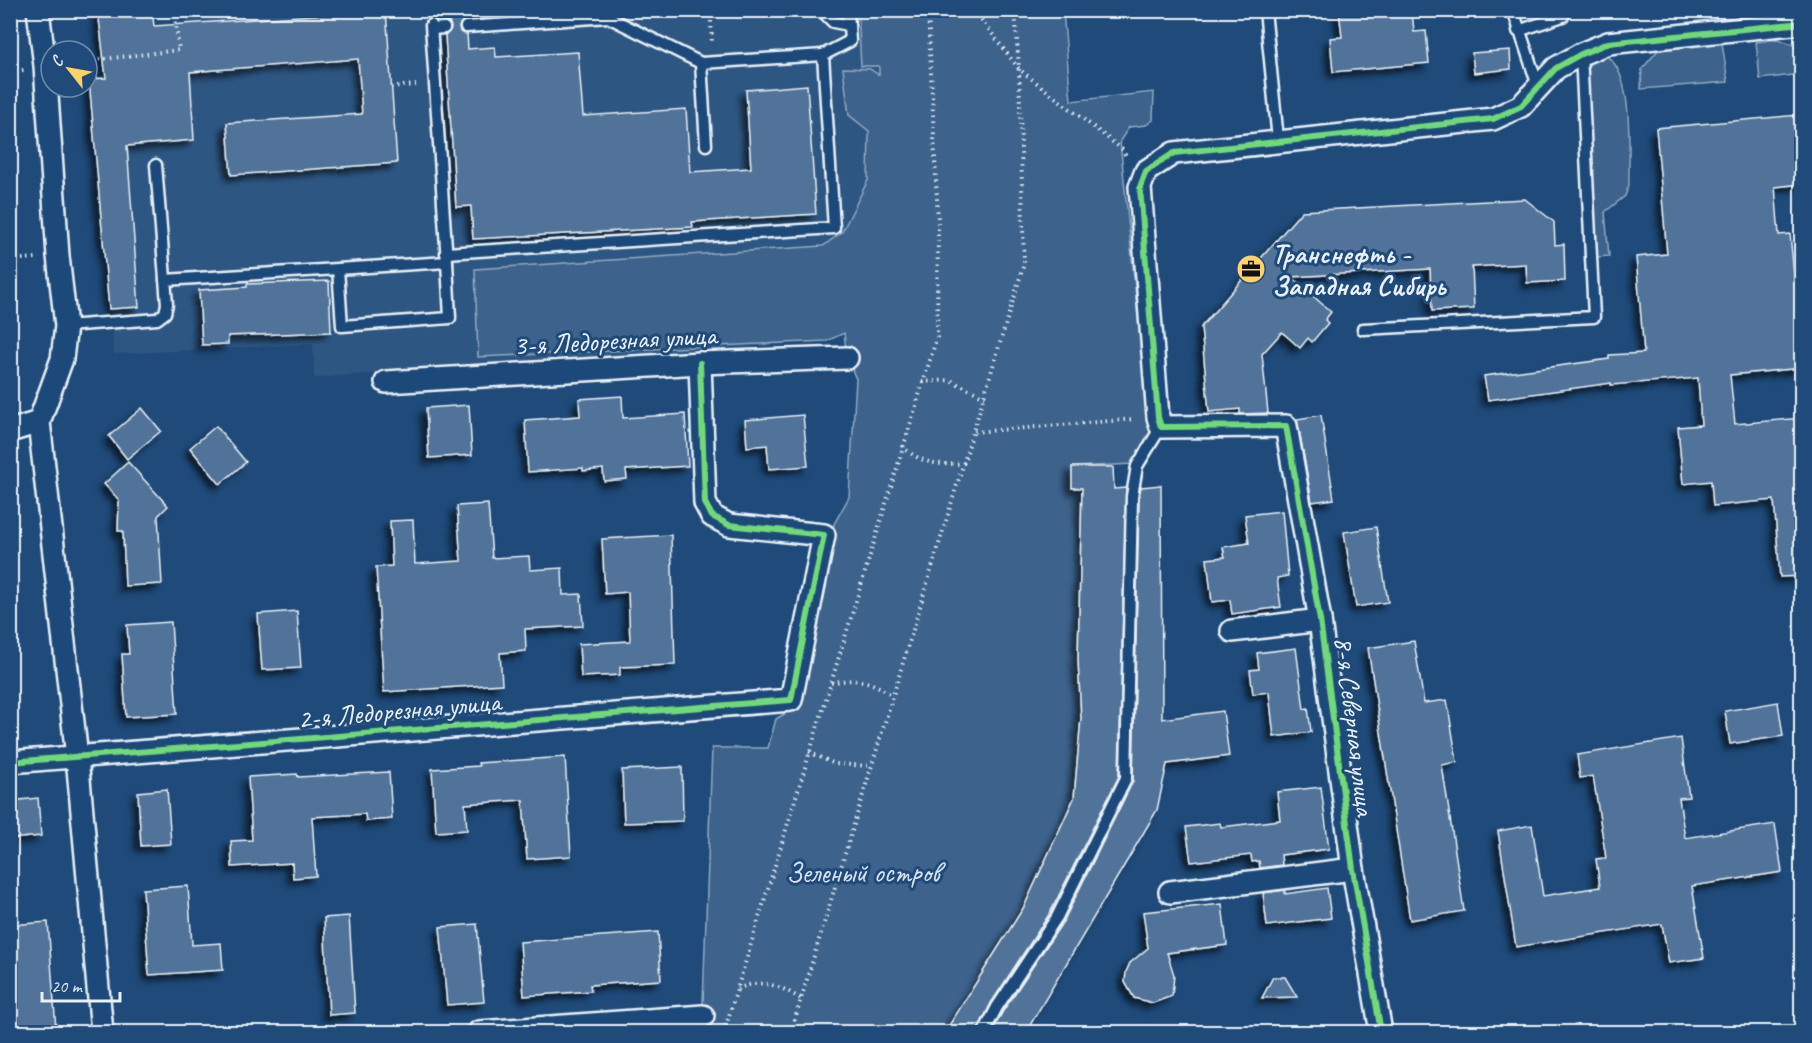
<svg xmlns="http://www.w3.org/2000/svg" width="1812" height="1043" viewBox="0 0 1812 1043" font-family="Caveat,sans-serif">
  <defs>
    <filter id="shadow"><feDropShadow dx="-5.5" dy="5.5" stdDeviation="3" flood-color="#0009"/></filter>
  </defs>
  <rect width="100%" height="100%" fill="#1f4a7a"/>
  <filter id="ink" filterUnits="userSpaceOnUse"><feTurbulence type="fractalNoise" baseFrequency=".0167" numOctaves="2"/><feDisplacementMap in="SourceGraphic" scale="12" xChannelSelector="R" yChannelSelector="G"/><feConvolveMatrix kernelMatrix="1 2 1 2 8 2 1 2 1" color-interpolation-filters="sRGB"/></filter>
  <g filter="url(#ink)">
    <!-- built -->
    <g fill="#2e5683">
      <path d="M185,11H858L861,66H879L882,240L827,341L314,378L313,344L114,354L89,79L189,72Z"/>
      <path d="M10,335L20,404L11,408H10Z"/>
    </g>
    <!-- green -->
    <g fill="#3c628c" stroke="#92aac2" stroke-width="1.5">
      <path d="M858,11H1063L1071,101L1154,92L1153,120L1146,125L1129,127L1120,141L1148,414C1158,433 1144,449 1134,464L1072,467V488H1082L1078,659L1081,718L1074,798L1024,907L945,1032H702L712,748H768L776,719L794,708L834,524L849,497L856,379L847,358L844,333L827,341L478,357L475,269L823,246L842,232L868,180L869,131L849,115L843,68L870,69L879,75V66H861Z"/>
      <path d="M1778,39L1792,44L1801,55V74L1760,79L1756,42Z"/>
      <path d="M1722,43L1728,82L1641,89L1642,69L1659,49Z"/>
      <path d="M1602,54C1636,66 1628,154 1629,185L1625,196L1605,212L1609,256L1597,257L1587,68L1593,58Z"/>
    </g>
    <!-- building -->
    <g fill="#517399" stroke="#e8f1f8" stroke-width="1.5" filter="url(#shadow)">
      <path d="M98,10H152L154,26L386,10L397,163L231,175L227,123L362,114L358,59L190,72L194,140L127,146L139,307L109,309L89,79L106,78Z"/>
      <path d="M443,10H465L466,20L459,27L460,32L467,34L468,49L495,47L496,57L578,52L583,116L686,109L690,172L751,168L746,90L807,85L816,214L692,222L693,227L473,239L471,206L456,207L445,35L451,28L450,23L444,21Z"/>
      <path d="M1339,10H1412L1414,32L1426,31L1429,63L1333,72L1330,38L1342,37Z"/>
      <path d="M1510,50L1511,69L1474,73L1472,53Z"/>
      <path d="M1799,115L1802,184L1775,187L1779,235L1790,234L1797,306H1802V368L1730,375L1735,424L1802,418V576L1780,577L1774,500L1713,506L1711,481L1683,484L1678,427L1701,425L1698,378L1611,385V383L1488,400L1484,376L1609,359V355L1644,353L1636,257L1667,254L1656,128Z"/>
      <path d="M1525,199L1554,222L1555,245L1564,244L1565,281L1527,283L1526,264L1472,267L1474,309L1432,311L1430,269L1292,277L1331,312L1325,320L1328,323L1312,342L1308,338L1300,348L1282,332L1262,354L1268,413L1240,414V409L1209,412L1201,327L1302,211Z"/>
      <path d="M329,281L331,332L228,336V344L202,345L199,290L247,287V284Z"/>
      <path d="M622,396L623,418L685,414L688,466L626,470L627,479L604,481L603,469L583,471V468L528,472L525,420L580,416L579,399Z"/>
      <path d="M469,405L472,455L429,458L426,408Z"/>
      <path d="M142,408L161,431L127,459L109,436Z"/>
      <path d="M803,415L808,466L769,469L767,445L747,447L745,420Z"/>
      <path d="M1321,415L1334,499L1312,502L1297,419Z"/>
      <path d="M216,426L246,462L220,484L190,448Z"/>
      <path d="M128,462L168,506L158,516L162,584L125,586L123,531H118L119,500L104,484Z"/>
      <path d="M1072,467H1113L1114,489L1126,488L1119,776L1050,913L991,1003L977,1032H945L1024,907L1074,798L1081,718L1078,659L1082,488H1072Z"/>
      <path d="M1161,485L1162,719L1223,711L1229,756L1167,764L1157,810L1026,1032H992L1003,1011L1064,920L1133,781L1139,497L1141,487Z"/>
      <path d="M488,504L492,558L529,556L530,570L562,568L563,595L581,594L583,626L525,629L526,651L500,653L502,684L384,692L376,567L392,566L390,521L413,520L415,564L461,561L457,506Z"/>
      <path d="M1282,511L1288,576L1277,578L1281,607L1232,614L1230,600L1212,602L1207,559L1225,557L1223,547L1249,543L1245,515Z"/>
      <path d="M1376,527L1388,602L1356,607L1344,532Z"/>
      <path d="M671,535L675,665L620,667V675L581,677L579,644L630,641L628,592L605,594L602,539Z"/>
      <path d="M297,611L301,668L262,670L258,614Z"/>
      <path d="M171,622L177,714L126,717L122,654H129L127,625Z"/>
      <path d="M1414,641L1424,703L1447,700L1457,762L1442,765L1464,911L1410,920L1368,648Z"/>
      <path d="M1296,648L1304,709L1308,708L1311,732L1274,737L1269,692L1253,694L1250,670L1259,669L1257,653Z"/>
      <path d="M1778,702L1783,736L1730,744L1725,711Z"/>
      <path d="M1681,738L1689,797L1679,798L1685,838L1775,824L1782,872L1692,886L1704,958L1669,963L1662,924L1516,947L1498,831L1532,825L1543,896L1600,887L1596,859L1606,858L1593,776L1580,778L1577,755Z"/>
      <path d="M565,757L571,856L527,859L523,800L465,804L467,830L436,832L432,769L479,766L478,763Z"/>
      <path d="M682,767L683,821L624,823L622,770Z"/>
      <path d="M389,772L392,819L366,821L365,814L312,817L316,876L293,878L292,863L232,867L231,841L252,840L248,777L297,774L298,777Z"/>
      <path d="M1321,787L1329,849L1281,855L1282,865L1260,868L1259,861L1252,862L1251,855L1191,862L1186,827L1220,823L1221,827L1280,820L1277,792Z"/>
      <path d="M167,789L171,844L141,846L138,792Z"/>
      <path d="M38,798L41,836L10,839V801Z"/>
      <path d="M188,886L192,945L221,943L223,970L149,975L143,889Z"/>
      <path d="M1327,888L1331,918L1267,926L1263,893L1285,890V894Z"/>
      <path d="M1222,904L1227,945L1167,953L1174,975L1172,996L1153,1003L1134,998L1125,982L1126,972L1130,963L1148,948L1143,912Z"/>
      <path d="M349,916L355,1013L329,1015L324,918Z"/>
      <path d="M48,922L56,1029H52V1032H10V991H15L10,925Z"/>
      <path d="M477,924L484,1002L447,1005L440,927Z"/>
      <path d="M658,932L661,980L590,985L591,991L524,996L520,942Z"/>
      <path d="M1273,977H1285L1297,997L1262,998Z"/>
    </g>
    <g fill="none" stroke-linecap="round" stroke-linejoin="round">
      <!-- service casing -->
      <g stroke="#e8f1f8" stroke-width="15">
        <g id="service">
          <path d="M821,10L833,22L849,25"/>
          <path d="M1265,10L1278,140"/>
          <path d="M1513,10L1538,86"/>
          <path d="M466,27L608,17L701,63"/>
          <path d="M432,29L444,28"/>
          <path d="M1518,31L1563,16L1562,10"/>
          <path d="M823,55L850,41L848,10"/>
          <path d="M446,253L834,228L823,55L701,63L706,145"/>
          <path d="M338,269L342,326L450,318L447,262"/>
          <path d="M165,280L447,262L431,25"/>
          <path d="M66,326L157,319L165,313L167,304L156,165"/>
          <path d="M1363,329L1594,317L1581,54"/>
          <path d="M984,1032L997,1007L1057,917L1126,778L1132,496L1137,466L1161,427"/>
        </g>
      </g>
      <!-- minor casing -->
      <g stroke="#e8f1f8" stroke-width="26">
        <g id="minor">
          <path d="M38,10L45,66L58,256L66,326L62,359L39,422L77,757L102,1032"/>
          <path d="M386,382L700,363L847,358"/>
          <path d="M10,431L39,422"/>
          <path d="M1232,631L1320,620"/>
          <path d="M10,762L791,700L824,535L729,525L712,516L705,503L700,363"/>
          <path d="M1170,892L1353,869"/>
          <path d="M479,1032L703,1016"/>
          <path d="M1381,1032L1353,869L1320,620L1286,426L1161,427L1158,417L1140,187L1146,171L1174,153L1493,119L1521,106L1556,68L1581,54L1608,43L1802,23"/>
        </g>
      </g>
      <!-- path -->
      <g stroke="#e8f1f8" stroke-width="4" stroke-dasharray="1.5 4.5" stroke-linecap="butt">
        <path d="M974,10L1019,69L1123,150L1127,159"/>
        <path d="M711,21L712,44"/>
        <path d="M87,61L179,50L174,10"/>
        <path d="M10,72L24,70"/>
        <path d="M391,87L416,85"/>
        <path d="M10,260L36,258"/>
        <path d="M922,382L950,380L985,397"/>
        <path d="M974,432L1135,419"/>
        <path d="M902,446C921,464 940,466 965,463"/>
        <path d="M831,683C856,677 873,681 893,696"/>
        <path d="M809,752L835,764L871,766"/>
        <path d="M737,989C762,978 779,985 801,999"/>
        <path d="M724,1032L937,337L938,220L928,10"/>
        <path d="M791,1032L1024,264L1019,69L1015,10"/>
      </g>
      <!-- service -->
      <use href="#service" stroke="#1f4a7a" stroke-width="10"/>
      <!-- minor -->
      <use href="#minor" stroke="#1f4a7a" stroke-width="21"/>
      <!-- cycleway casing -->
      <g stroke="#1f4a7a" stroke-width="10">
        <g id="cycleway">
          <path d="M10,762L791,700L824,535L729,525L712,516L705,503L700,363"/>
          <path d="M1381,1032L1353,869L1320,620L1286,426L1161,427L1158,417L1140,187L1146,171L1174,153L1493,119L1521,106L1556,68L1581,54L1608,43L1802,23"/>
        </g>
      </g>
      <!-- cycleway -->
      <use href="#cycleway" stroke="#71d979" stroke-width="6"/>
    </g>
  </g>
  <!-- icons -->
  <defs>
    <g id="office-disc" transform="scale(1.5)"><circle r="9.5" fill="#ffd166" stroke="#1f4a7a"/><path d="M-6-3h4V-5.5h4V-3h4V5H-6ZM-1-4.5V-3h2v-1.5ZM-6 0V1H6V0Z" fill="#111"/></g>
  </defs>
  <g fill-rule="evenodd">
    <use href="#office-disc" x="1251" y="269"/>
  </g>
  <g text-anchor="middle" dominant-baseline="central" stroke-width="6" stroke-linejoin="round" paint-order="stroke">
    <!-- poi labels -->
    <g font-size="28" font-weight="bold" fill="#e8f1f8" stroke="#1f4a7a" text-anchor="start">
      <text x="1272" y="253">Транснефть -<tspan x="1272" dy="32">Западная Сибирь</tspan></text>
    </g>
    <!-- street labels -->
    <g font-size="28" fill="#e8f1f8" stroke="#1f4a7a">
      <text transform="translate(615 340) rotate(-3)">3-я Ледорезная улица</text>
      <text transform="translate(399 710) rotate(-5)">2-я Ледорезная улица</text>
      <text transform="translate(1355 726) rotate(83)">8-я Северная улица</text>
    </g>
    <!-- park labels -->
    <g font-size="28" fill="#d7e3ed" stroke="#1f4a7a">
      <text x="863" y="872">Зеленый остров</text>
    </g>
  </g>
  <!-- margin -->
  <rect width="1812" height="1043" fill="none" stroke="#1f4a7a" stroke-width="36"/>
  <rect x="18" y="18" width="1776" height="1007" fill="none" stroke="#e8f1f8" stroke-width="2" filter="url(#ink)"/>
  <!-- north arrow -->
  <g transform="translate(69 69) rotate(301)"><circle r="28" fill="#1f4a7a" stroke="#6f8dac" stroke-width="1.5"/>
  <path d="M0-4.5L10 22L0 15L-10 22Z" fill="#ffd166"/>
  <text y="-9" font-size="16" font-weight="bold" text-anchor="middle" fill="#e8f1f8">С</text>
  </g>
  <!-- scale -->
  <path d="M42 992v9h78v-9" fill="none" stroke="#e8f1f8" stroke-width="3"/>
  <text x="51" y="992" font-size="18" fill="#e8f1f8" stroke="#1f4a7a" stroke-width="4.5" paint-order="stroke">20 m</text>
</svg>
